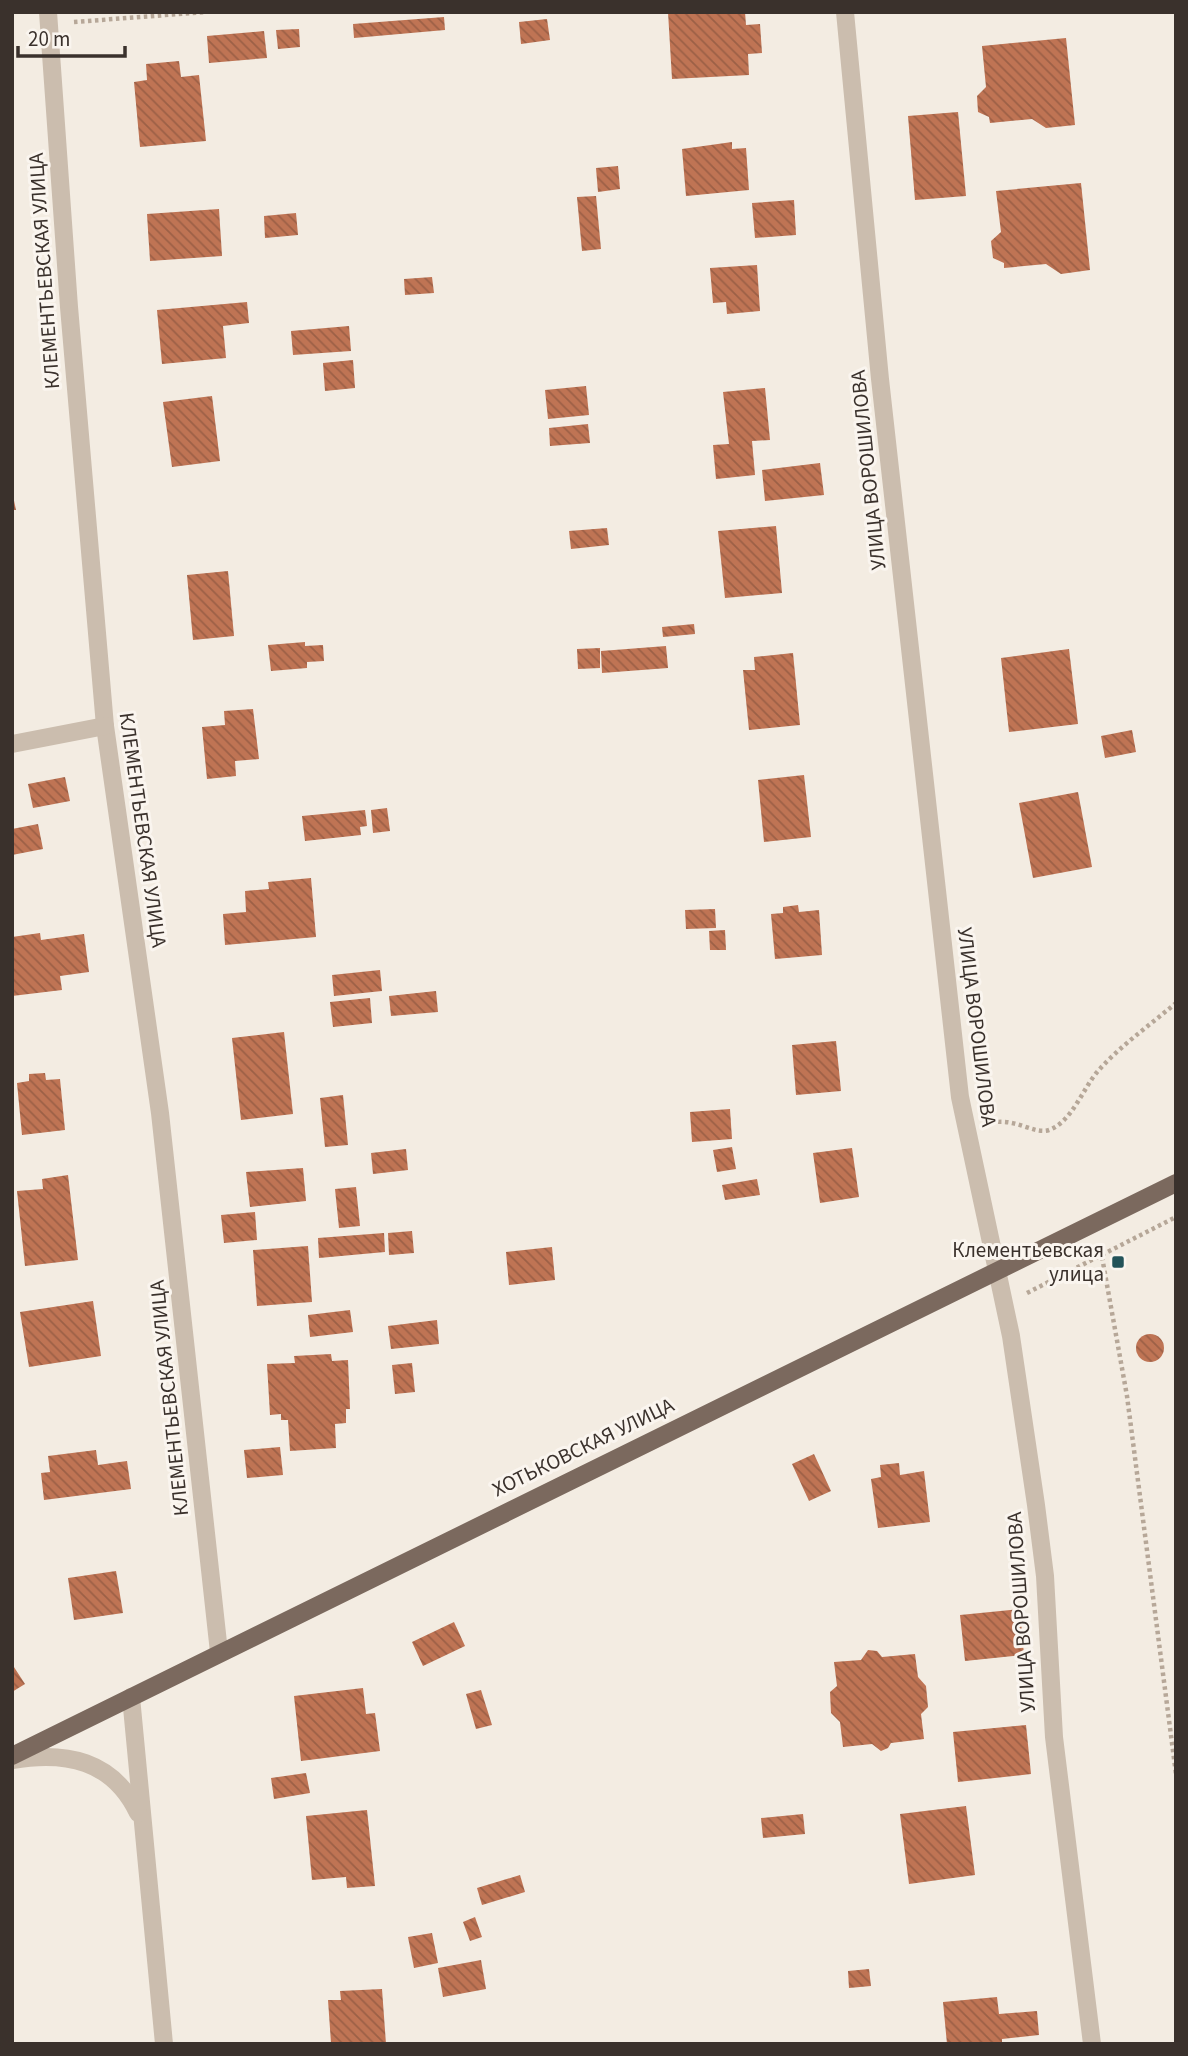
<svg xmlns="http://www.w3.org/2000/svg" width="1188" height="2056" viewBox="0 0 1188 2056" font-family="'Source Sans 3',sans-serif">
  <defs>
    <pattern id="building-back-hatch" width="6" height="6" patternUnits="userSpaceOnUse" patternTransform="scale(1.75)"><rect width="6" height="6" fill="#bf7454"/><path d="M-1 5l2 2M0 0l6 6M5-1l2 2" fill="none" stroke="#9c6046"/></pattern>
  </defs>
  <rect width="100%" height="100%" fill="#f3ece2"/>
  <!-- building -->
  <g fill="url(#building-back-hatch)">
    <path d="M668,12H745L746,25L760,24L762,53L748,54L749,75L672,79Z"/>
    <path d="M444,17L445,30L354,38L353,24Z"/>
    <path d="M547,19L550,40L521,44L519,22Z"/>
    <path d="M299,29L300,47L278,49L276,30Z"/>
    <path d="M264,31L267,58L209,63L207,36Z"/>
    <path d="M1066,38L1075,125L1046,128L1032,119L990,123L989,117L978,112L977,96L986,87L982,46Z"/>
    <path d="M179,61L181,77L199,75L206,141L140,147L134,82L147,80L146,64Z"/>
    <path d="M958,112L966,196L915,200L908,116Z"/>
    <path d="M732,142V149L746,148L749,190L686,196L682,149Z"/>
    <path d="M618,166L620,189L598,192L596,168Z"/>
    <path d="M1081,183L1090,270L1061,274L1046,264L1004,268V263L993,258L991,241L1001,232L996,191Z"/>
    <path d="M596,196L601,249L582,251L577,197Z"/>
    <path d="M794,200L796,235L755,238L752,203Z"/>
    <path d="M219,209L222,256L150,261L147,214Z"/>
    <path d="M296,213L298,235L265,238L264,216Z"/>
    <path d="M757,265L760,311L727,314L726,302L713,303L710,268Z"/>
    <path d="M432,277L434,293L405,295L404,279Z"/>
    <path d="M247,302L249,323L223,326L226,358L162,364L157,310Z"/>
    <path d="M349,326L351,351L293,355L291,331Z"/>
    <path d="M353,360L355,388L325,391L323,363Z"/>
    <path d="M586,386L589,415L548,419L545,390Z"/>
    <path d="M765,388L770,440L752,441L755,475L716,479L713,445L729,444L723,392Z"/>
    <path d="M212,396L220,461L172,467L163,402Z"/>
    <path d="M588,424L590,443L550,446L549,428Z"/>
    <path d="M820,463L824,495L765,501L762,470Z"/>
    <path d="M12,491L16,510H12Z"/>
    <path d="M776,526L782,593L725,598L718,531Z"/>
    <path d="M607,528L609,545L571,549L569,531Z"/>
    <path d="M228,571L234,636L193,640L187,575Z"/>
    <path d="M694,624L695,634L663,637L662,627Z"/>
    <path d="M305,642V646L323,645L324,661L307,662V668L271,671L268,645Z"/>
    <path d="M666,646L668,668L602,673L601,651Z"/>
    <path d="M600,648V668L578,669L577,649Z"/>
    <path d="M1069,649L1078,724L1009,732L1001,658Z"/>
    <path d="M793,653L800,725L749,730L743,670H755L754,657Z"/>
    <path d="M253,709L259,759L235,761L236,776L207,779L202,727L225,725L224,711Z"/>
    <path d="M1132,730L1136,752L1105,758L1101,736Z"/>
    <path d="M804,775L811,837L764,842L758,780Z"/>
    <path d="M65,777L70,801L33,808L28,784Z"/>
    <path d="M1078,792L1092,867L1033,878L1019,803Z"/>
    <path d="M387,808L390,831L373,833L371,810Z"/>
    <path d="M365,810L367,826L360,827L361,835L305,841L302,816Z"/>
    <path d="M38,824L43,849L12,855V829Z"/>
    <path d="M311,878L316,937L225,945L223,914L246,912L245,891L269,889L268,882Z"/>
    <path d="M798,905L799,912L819,910L822,955L775,959L771,914L783,913V907Z"/>
    <path d="M715,909L716,928L686,929L685,910Z"/>
    <path d="M725,930L726,950H710L709,931Z"/>
    <path d="M40,933L41,940L84,934L89,972L60,976L62,990L12,996V937Z"/>
    <path d="M380,970L382,991L334,996L332,975Z"/>
    <path d="M436,991L438,1012L391,1016L389,996Z"/>
    <path d="M370,998L372,1023L333,1027L330,1002Z"/>
    <path d="M284,1032L293,1114L241,1120L232,1038Z"/>
    <path d="M836,1041L841,1091L796,1095L792,1045Z"/>
    <path d="M45,1073L46,1080L60,1079L65,1130L22,1135L17,1083L29,1081V1074Z"/>
    <path d="M343,1095L348,1145L325,1147L320,1098Z"/>
    <path d="M730,1109L732,1139L692,1142L690,1112Z"/>
    <path d="M732,1147L736,1169L717,1172L713,1150Z"/>
    <path d="M852,1148L859,1197L820,1203L813,1153Z"/>
    <path d="M406,1149L408,1170L373,1174L371,1153Z"/>
    <path d="M303,1168L306,1201L250,1207L246,1172Z"/>
    <path d="M68,1175L78,1260L25,1266L17,1191L43,1189L42,1179Z"/>
    <path d="M757,1179L760,1195L725,1200L722,1185Z"/>
    <path d="M356,1187L360,1226L339,1228L335,1189Z"/>
    <path d="M255,1212L257,1240L224,1243L221,1215Z"/>
    <path d="M412,1231L414,1253L389,1255L388,1233Z"/>
    <path d="M384,1233L385,1252L319,1258L318,1238Z"/>
    <path d="M308,1246L312,1302L257,1306L253,1250Z"/>
    <path d="M552,1247L555,1280L509,1285L506,1252Z"/>
    <path d="M93,1301L101,1356L29,1367L20,1312Z"/>
    <path d="M350,1310L353,1332L310,1337L308,1315Z"/>
    <path d="M437,1320L439,1344L391,1349L388,1326Z"/>
    <circle cx="1150" cy="1348" r="14"/>
    <path d="M331,1354L332,1361L348,1360L350,1409H346V1423L335,1424L336,1448L290,1451L288,1420H281V1414L270,1415L267,1364L295,1363L294,1356Z"/>
    <path d="M412,1363L415,1392L395,1394L392,1365Z"/>
    <path d="M280,1447L283,1475L247,1478L244,1450Z"/>
    <path d="M96,1450L98,1465L127,1461L131,1489L44,1500L41,1473L50,1472L48,1456Z"/>
    <path d="M814,1454L831,1491L809,1501L792,1464Z"/>
    <path d="M899,1463L900,1475L924,1471L930,1522L878,1528L871,1479L881,1477L880,1465Z"/>
    <path d="M116,1571L123,1613L74,1620L68,1578Z"/>
    <path d="M1020,1609L1024,1655L965,1661L960,1615Z"/>
    <path d="M454,1622L465,1646L423,1666L412,1642Z"/>
    <path d="M868,1650L877,1651L882,1657L915,1654L918,1677L926,1686L928,1707L921,1714L924,1739L891,1743L888,1748L881,1751L872,1744L843,1747L840,1722L831,1713L830,1692L837,1686L834,1662L861,1660Z"/>
    <path d="M12,1664L25,1684L12,1692Z"/>
    <path d="M363,1688L366,1714L375,1713L380,1751L301,1761L294,1696Z"/>
    <path d="M481,1690L492,1725L476,1729L466,1694Z"/>
    <path d="M1026,1725L1031,1774L958,1782L953,1732Z"/>
    <path d="M306,1773L310,1793L274,1799L271,1778Z"/>
    <path d="M966,1806L975,1875L909,1884L900,1814Z"/>
    <path d="M367,1810L375,1886L347,1888L346,1877L312,1880L306,1816Z"/>
    <path d="M803,1814L805,1834L763,1838L761,1818Z"/>
    <path d="M520,1875L525,1892L482,1905L477,1888Z"/>
    <path d="M475,1917L482,1937L470,1941L463,1922Z"/>
    <path d="M432,1933L438,1963L414,1968L408,1937Z"/>
    <path d="M481,1960L486,1989L443,1997L438,1968Z"/>
    <path d="M869,1969L871,1986L849,1988L848,1971Z"/>
    <path d="M382,1989L386,2044L331,2043L328,2000H341L340,1991Z"/>
    <path d="M997,1997L999,2014L1037,2011L1039,2035L1002,2039V2044H947L943,2002Z"/>
  </g>
  <g fill="none" stroke-linecap="round" stroke-linejoin="round">
    <!-- path -->
    <g stroke="#b6a798" stroke-width="4.5" stroke-dasharray="3.5 3.5" stroke-linecap="butt">
      <path d="M74,22L206,12"/>
      <path d="M991,1123C1015,1117 1034,1135 1049,1130C1072,1122 1083,1088 1098,1071C1120,1046 1150,1025 1176,1003"/>
      <path d="M1102,1257L1127,1396L1176,1774"/>
      <path d="M1027,1293L1176,1217"/>
    </g>
    <!-- minor -->
    <g stroke="#cbbdae" stroke-width="18">
      <path d="M48,12L69,307L105,726L160,1113L219,1652"/>
      <path d="M845,12L880,379L960,1097L1011,1336L1036,1505L1045,1576L1054,1737L1092,2044"/>
      <path d="M12,744L105,726"/>
      <path d="M131,1697L164,2044"/>
      <path d="M12,1760C66,1751 113,1760 138,1813"/>
    </g>
    <!-- major -->
    <path stroke="#7b695e" stroke-width="18" d="M12,1756L1176,1183"/>
  </g>
  <!-- markers -->
  <rect fill="#235359" stroke="#faf5ef" stroke-width="2.5" x="1111" y="1255" width="14" height="14" rx="3.5"/>
  <g text-anchor="middle" dominant-baseline="central" stroke-width="6" stroke-linejoin="round" paint-order="stroke">
    <!-- street labels -->
    <g font-size="21" fill="#3a312c" stroke="#faf5ef">
      <text transform="translate(44 271) rotate(-94)">КЛЕМЕНТЬЕВСКАЯ УЛИЦА</text>
      <text transform="translate(868 470) rotate(-96)">УЛИЦА ВОРОШИЛОВА</text>
      <text transform="translate(143 830) rotate(82)">КЛЕМЕНТЬЕВСКАЯ УЛИЦА</text>
      <text transform="translate(977 1027) rotate(83)">УЛИЦА ВОРОШИЛОВА</text>
      <text transform="translate(169 1398) rotate(-96)">КЛЕМЕНТЬЕВСКАЯ УЛИЦА</text>
      <text transform="translate(583 1447) rotate(-26)">ХОТЬКОВСКАЯ УЛИЦА</text>
      <text transform="translate(1021 1612) rotate(-94)">УЛИЦА ВОРОШИЛОВА</text>
    </g>
    <!-- poi labels -->
    <g font-size="21" fill="#3a312c" stroke="#faf5ef" text-anchor="end">
      <text x="1104" y="1250">Клементьевская<tspan x="1104" dy="24">улица</tspan></text>
    </g>
  </g>
  <!-- border -->
  <rect width="1188" height="2056" fill="none" stroke="#3a312c" stroke-width="28"/>
  <!-- scale -->
  <path d="M18 46v10h107v-10" fill="none" stroke="#3a312c" stroke-width="3.5"/>
  <text x="28" y="46" font-size="21" fill="#3a312c" stroke="#faf5ef" stroke-width="5" paint-order="stroke">20 m</text>
</svg>
